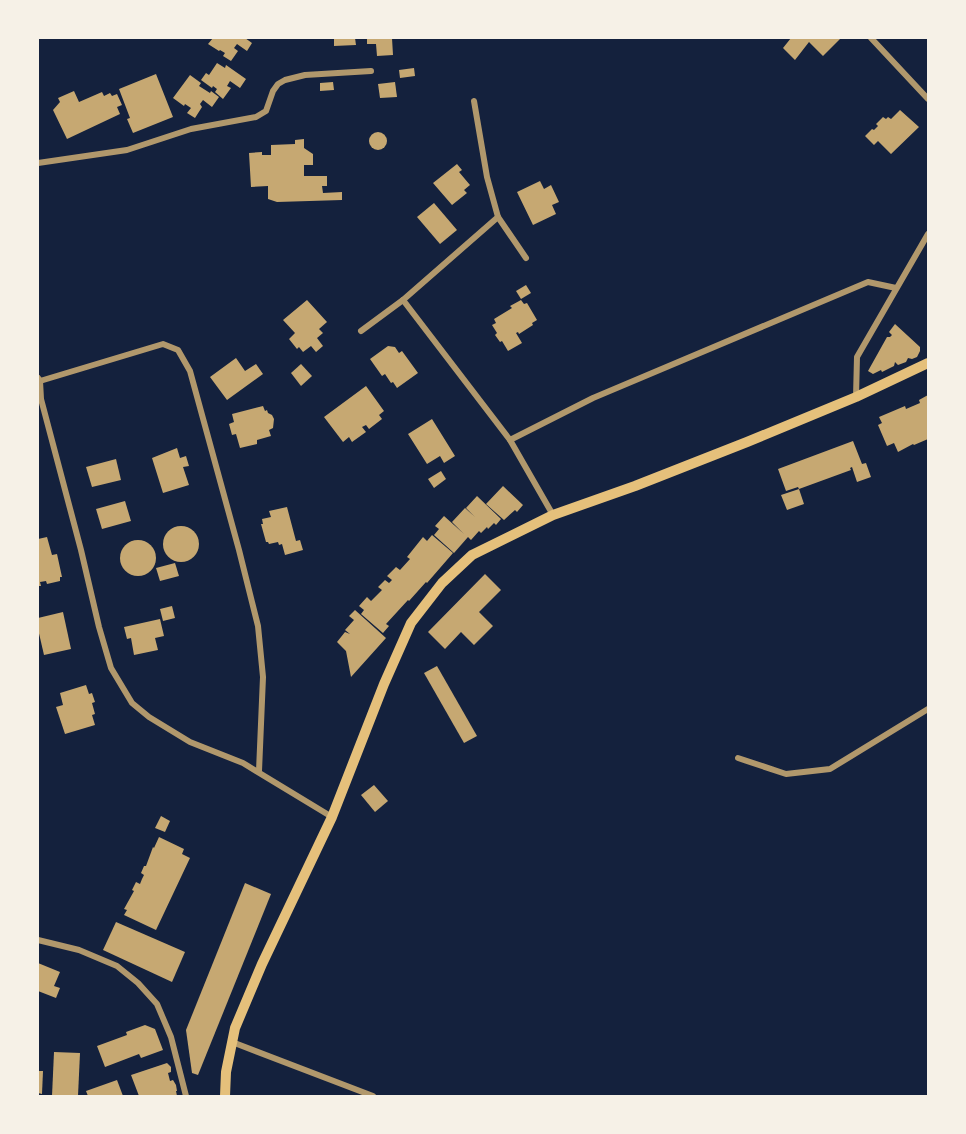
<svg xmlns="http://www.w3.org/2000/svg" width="966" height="1134" viewBox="0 0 966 1134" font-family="'Crimson Pro',serif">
  <rect width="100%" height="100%" fill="#14213d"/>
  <!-- building -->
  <g fill="#c6a872">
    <path d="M213,38H245L252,43L247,51L237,44L234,48L238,51L231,61L223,56L225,53L220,50L219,51L208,44Z"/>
    <path d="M334,38H355L356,45L334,46Z"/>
    <path d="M367,38H392L393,55L377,56L376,44H367Z"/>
    <path d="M791,38H838L840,39L823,56L809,42L795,60L783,48Z"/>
    <path d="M217,63L225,68L226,65L246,79L240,88L230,81L227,86L231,88L223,99L215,92L217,89L213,86L212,88L201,80L206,73L209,75Z"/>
    <path d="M414,68L415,76L400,78L399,70Z"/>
    <path d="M156,74L173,117L133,133L127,119L130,118L119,89Z"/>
    <path d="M190,75L201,83L199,86L210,93L211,91L219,97L212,107L203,100L200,104L202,107L195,118L187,113L191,108L185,104L184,106L173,98Z"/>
    <path d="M333,82L334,90L320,91V83Z"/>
    <path d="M395,82L397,97L380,98L378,84Z"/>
    <path d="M74,91L79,102L102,92L104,96L110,93L112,96L117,94L122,105L117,107L120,114L67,139L53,110L60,102L58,98Z"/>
    <path d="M900,110L919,127L891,154L878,141L874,145L865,136L872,129L874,130L878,126L876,124L883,117L886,119L888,117L891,119Z"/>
    <circle cx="378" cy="141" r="9"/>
    <path d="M304,139V148L313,154V165H304V176H327V186H322L323,193L342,192V200L277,202L268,199V186L251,187L249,153L262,152V155H271V145L295,144V140Z"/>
    <path d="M457,164L462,170L459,172L470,185L464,190L467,193L452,205L433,183Z"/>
    <path d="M540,181L544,189L551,185L559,202L552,205L556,214L533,225L517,192Z"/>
    <path d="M434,203L457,230L440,244L417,217Z"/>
    <path d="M526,285L531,293L521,299L516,291Z"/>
    <path d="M307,300L327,322L319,329L323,333L317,338L323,346L316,352L311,346L303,352L299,347L297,349L289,339L295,333L283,320Z"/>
    <path d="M521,300L524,304L527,303L537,320L532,323L533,325L519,334L518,332L516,333L522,343L508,351L502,341L500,342L495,335L497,333L492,325L496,323L494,319L512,308L510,306Z"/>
    <path d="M895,324L920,347V351L917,357L912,359L908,358L906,362L898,365L895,362L894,366L882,372L881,370L873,374L868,371L887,337H890L892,335L889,332Z"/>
    <path d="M388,346L395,347L399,353L402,351L418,373L397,388L393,382L391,383L385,374L382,376L370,359Z"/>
    <path d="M236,358L245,371L256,364L263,374L227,400L210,377Z"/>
    <path d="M301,364L312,376L301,386L291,373Z"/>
    <path d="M366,386L384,411L379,415L382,419L369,429L366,425L362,427L366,432L352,442L349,437L343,442L324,417Z"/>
    <path d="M928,395V439L914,445L913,444L898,452L894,443L887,446L878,425L882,423L879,417L905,406L906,409L920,403L919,400Z"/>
    <path d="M263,406L265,411L267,410L268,413L272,415L274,419L273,428L269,430L271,436L257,440V444L240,448L236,434L232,435L229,424L234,422L232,414Z"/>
    <path d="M432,419L455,456L444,463L440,456L427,464L408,434Z"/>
    <path d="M853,441L862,464L866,463L871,477L857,482L852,467L850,468L851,470L799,489L798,487L786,491L778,469Z"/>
    <path d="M177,448L180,458L186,456L189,466L183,467L189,485L163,493L152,458Z"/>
    <path d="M116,459L121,480L92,487L86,467Z"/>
    <path d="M441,471L446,479L434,488L428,479Z"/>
    <path d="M503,486L523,505L517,512L515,510L504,520L486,504Z"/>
    <path d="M799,489L804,504L787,510L781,495Z"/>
    <path d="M477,496L501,519L496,525L494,523L488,529L487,527L481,533L479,531L471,540L468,537L454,553L434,535L439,529L435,526L444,516L464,534L452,522L465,508L475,517L466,508Z"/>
    <path d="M125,501L131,521L102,529L96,509Z"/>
    <path d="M287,507L296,541L300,540L303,550L285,555L282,544L279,545L278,542L269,544L268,542H266L261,524H263L262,519L271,517L269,511Z"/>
    <circle cx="181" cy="544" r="18"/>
    <path d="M432,535L453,553L427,583L426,582L409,601L408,600L386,624L389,626L383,633L361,614L364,610L359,606L367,597L371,601L382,590L378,587L385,580L389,583L392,580L387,576L396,567L400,570L410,559L407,557L423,537L427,541Z"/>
    <path d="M47,537L52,555L57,554L62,577H60V581L47,584L46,581L40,582L41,586H38V539Z"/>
    <circle cx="138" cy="558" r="18"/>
    <path d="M175,563L179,576L160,581L156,568Z"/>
    <path d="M485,574L501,590L479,612L493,626L474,645L461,632L445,649L428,632Z"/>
    <path d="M172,606L175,618L163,621L160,609Z"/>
    <path d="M355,610L386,638L351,677L346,651L337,642L345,632L350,634L345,630L354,620L349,616Z"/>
    <path d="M63,612L71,649L44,655L38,629V618Z"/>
    <path d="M160,619L164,636L155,638L158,650L134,655L131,638L127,639L124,627Z"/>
    <path d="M437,666L477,736L464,743L424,673Z"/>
    <path d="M86,685L89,694L92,693L95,702L92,703L95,714L92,715L95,725L65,734L56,707L63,705L60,693Z"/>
    <path d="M374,785L388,801L375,812L361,795Z"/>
    <path d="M161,816L170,821L165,832L155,828Z"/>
    <path d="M159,837L184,849L182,854L190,858L156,930L124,915L127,910L124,909L134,891L132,890L136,882L140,884L142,879L144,875L141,873L144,866H146L153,847L154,848Z"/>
    <path d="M245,883L271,894L198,1075L192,1073L186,1030Z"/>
    <path d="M116,922L185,952L172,982L103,950Z"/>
    <path d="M38,963L60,972L54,986L60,988L56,998L38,991Z"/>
    <path d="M145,1025L155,1029L163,1050L141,1058L139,1054L105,1067L97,1046L127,1035L126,1032Z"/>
    <path d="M54,1052L80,1053L78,1096H52Z"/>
    <path d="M167,1063L171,1067V1072L168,1073L170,1081L173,1080L176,1085L177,1091H176L177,1096H139L131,1075Z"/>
    <path d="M38,1071H43L42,1094L38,1093Z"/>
    <path d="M117,1080L123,1096H88L86,1091Z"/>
  </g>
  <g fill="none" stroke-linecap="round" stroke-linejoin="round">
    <!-- minor -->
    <g stroke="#b1986c" stroke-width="6">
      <path d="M871,38L928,99"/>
      <path d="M38,163L127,150L191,129L256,117L266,111L273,91L278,84L285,80L305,75L371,71"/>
      <path d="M498,217L526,258"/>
      <path d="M403,300L510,440L553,515"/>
      <path d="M361,331L403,300L498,217L487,177L474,101"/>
      <path d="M38,378L40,381L41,399L81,550L99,627L111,668L132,703L149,717L190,742L243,763L332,817"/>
      <path d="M40,381L163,344L178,350L190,371L239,550L258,626L263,677L259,771"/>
      <path d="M856,397L857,357L928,234"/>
      <path d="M510,440L593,398L868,282L896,288"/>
      <path d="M738,758L786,774L830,769L928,709"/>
      <path d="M38,940L79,950L117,966L138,983L157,1004L171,1037L186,1096"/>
      <path d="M232,1042L373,1096"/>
    </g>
    <!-- primary -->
    <path stroke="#e5c07b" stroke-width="10" d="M225,1096L226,1072L235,1028L262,964L332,817L384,684L411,623L442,583L472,555L553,515L635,486L747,442L856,397L928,363"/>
  </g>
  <!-- border -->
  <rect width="966" height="1134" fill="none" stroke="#f6f1e7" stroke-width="78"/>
</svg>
